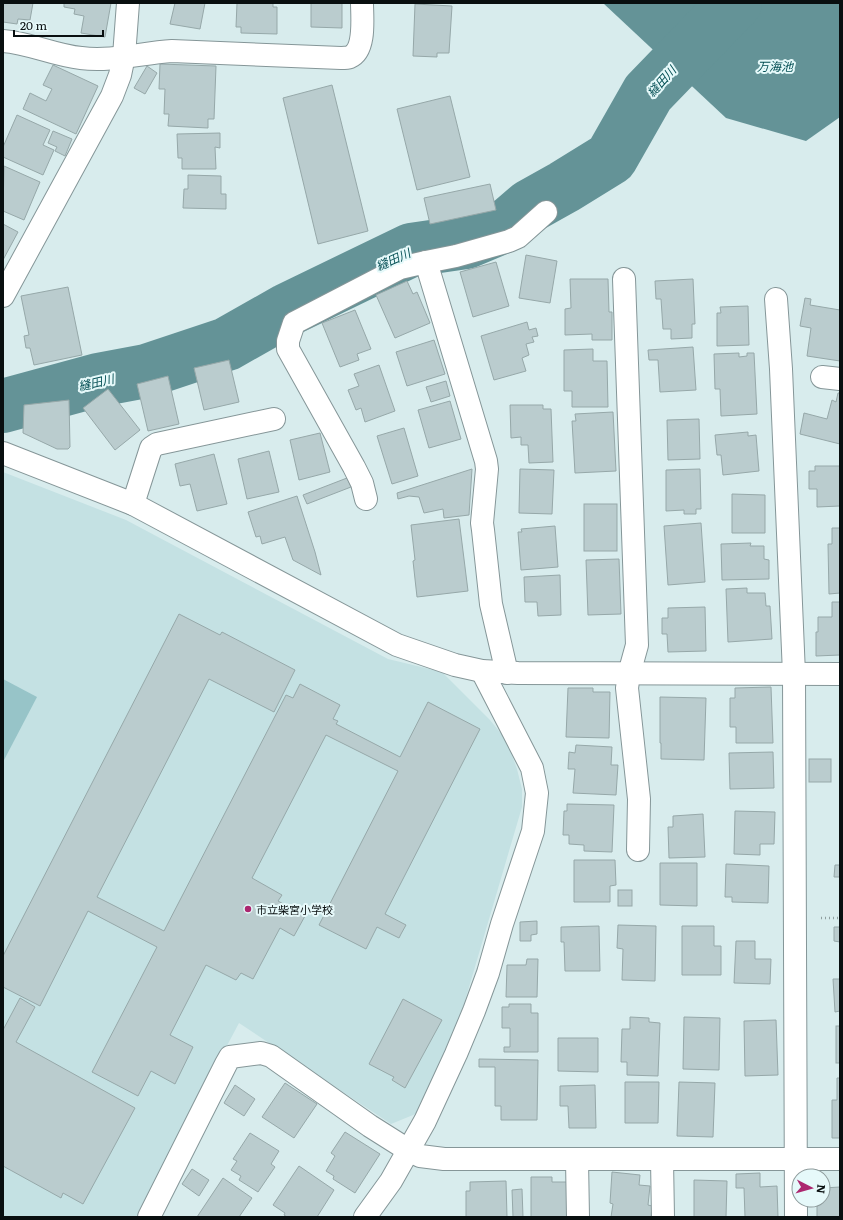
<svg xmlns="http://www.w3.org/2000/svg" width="843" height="1220" viewBox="0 0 843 1220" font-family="Literata,'Noto Sans JP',serif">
  <rect width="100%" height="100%" fill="#d8eced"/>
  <!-- built -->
  <path fill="#c4e1e3" d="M3,472L126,520L388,659L442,672L490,720L507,741L517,769L522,789V807L462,1011L418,1113L391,1124L239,1023L136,1217H3Z"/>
  <!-- green -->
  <path fill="#97c4c8" d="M3,679L37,697L3,762Z"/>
  <!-- water -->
  <path fill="#649397" d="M603,3H840V117L806,141L726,118Z"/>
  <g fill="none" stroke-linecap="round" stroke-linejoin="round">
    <!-- river -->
    <path stroke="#649397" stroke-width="54" d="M3,406L98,380L146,371L227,344L287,310L411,250L466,242L509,224L530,206L564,187L611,158L648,93L735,3"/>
  </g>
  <!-- building -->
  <g fill="#baccce" stroke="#96a8a9">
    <path d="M3,3H33L30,20L18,19L17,24L3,22Z"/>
    <path d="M64,3H111L105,37L81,33L84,16L74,14L75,9L64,7Z"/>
    <path d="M175,3H205L200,29L170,24Z"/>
    <path d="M237,3H273V7H277V34L241,33V27H236Z"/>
    <path d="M311,3H342V28L311,27Z"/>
    <path d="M415,4L452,6L449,53H437V57L413,56Z"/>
    <path d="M160,64L216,66L214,119H208V128L168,126L169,114H164L165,89H159Z"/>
    <path d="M53,65L98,86L76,134L23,109L30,93L46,101L52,89L43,85Z"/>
    <path d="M147,66L157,73L145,94L134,88Z"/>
    <path d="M332,85L368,231L318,244L283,98Z"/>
    <path d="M450,96L470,177L417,190L397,109Z"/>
    <path d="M17,115L50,130L43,145L54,150L43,175L3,157V147Z"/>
    <path d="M53,131L72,139L65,156L55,151L57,147L48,143Z"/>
    <path d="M220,133V148L215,147L216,169H182V158H178L177,134Z"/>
    <path d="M4,166L40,182L24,220L3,211Z"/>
    <path d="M188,175L221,176V194H226V209L183,208L184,189H188Z"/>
    <path d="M490,184L496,210L430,224L424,198Z"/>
    <path d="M3,224L18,232L3,260Z"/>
    <path d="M526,255L557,261L550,303L519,298Z"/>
    <path d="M496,262L509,306L473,317L460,272Z"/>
    <path d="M570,279H608L609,312H612V340H592V334L565,335V309L571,308Z"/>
    <path d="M693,279L695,324H692V338L671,339V329H663L661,299H656L655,281Z"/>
    <path d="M407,281L413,294L417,292L430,323L395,338L376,295Z"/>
    <path d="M68,287L82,355L34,365L30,348H26L24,336L29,335L21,296Z"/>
    <path d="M805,298L811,299L810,305L840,310V361L807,356L811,328L800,326Z"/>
    <path d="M748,306L749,345L717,346V313H721L720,307Z"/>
    <path d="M355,310L371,349L357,354L359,360L340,367L322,323Z"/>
    <path d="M527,322L529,330L536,328L538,336L532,337L534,342L526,344L529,355L522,358L526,371L494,380L481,336Z"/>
    <path d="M434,340L445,374L407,386L396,352Z"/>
    <path d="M693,347L696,390L660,392L658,360H649L648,350Z"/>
    <path d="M593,349V361H607L608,407H572V391H564V350Z"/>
    <path d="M739,353V357L747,356V353H754L757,414L721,416L720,389H715L714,354Z"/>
    <path d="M229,360L239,402L204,410L194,368Z"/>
    <path d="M379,365L395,411L365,422L361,408L356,410L348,390L359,386L354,374Z"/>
    <path d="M168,376L179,424L148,431L137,384Z"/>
    <path d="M446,381L450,396L431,402L426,387Z"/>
    <path d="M108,389L140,430L115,450L83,408Z"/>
    <path d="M838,393H840V444L800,434L804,413L827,419L832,400L836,402Z"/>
    <path d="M69,400L70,447L68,449H57L23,433L24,405Z"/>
    <path d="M450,401L461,439L429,448L418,410Z"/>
    <path d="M510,405H543V409H551L553,462L529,463L528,445H521V437L511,438Z"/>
    <path d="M613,412L616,471L575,473L572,421H576L575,414Z"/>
    <path d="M699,419L700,459L668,460L667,420Z"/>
    <path d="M404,428L418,476L392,484L377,436Z"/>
    <path d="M748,432V436L756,435L759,471L723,475L721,455H717L715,435Z"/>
    <path d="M320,433L330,472L299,480L290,440Z"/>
    <path d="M269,451L279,492L247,499L238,459Z"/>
    <path d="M214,454L227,504L197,511L190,484L180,486L175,464Z"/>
    <path d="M815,466H840V506L817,507V489H809V471H815Z"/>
    <path d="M472,469L469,515L444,518L443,509L424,513L419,497L409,496L398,499L397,493Z"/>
    <path d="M520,469L554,470L552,514L519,513Z"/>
    <path d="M700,469L701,509H696V514H684V510L666,511V470Z"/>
    <path d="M347,478L351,487L307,504L303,495Z"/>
    <path d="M732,494L765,495V533H732Z"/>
    <path d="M297,496L315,552L321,575L293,560L285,537L262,544L260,536L256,537L248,512Z"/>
    <rect x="584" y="504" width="33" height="47"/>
    <path d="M459,519L468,591L417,597L413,561L415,560L411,525Z"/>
    <path d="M701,523L705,582L668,585L664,526Z"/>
    <path d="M555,526L558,567L521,570L518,532H522L521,529Z"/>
    <path d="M832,528H840V593L829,594L828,544H832Z"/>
    <path d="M751,543L750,546H764V559L769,560V579L722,580L721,544Z"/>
    <path d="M619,559L621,614L588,615L586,560Z"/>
    <path d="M560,575L561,615L538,616L537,602H525L524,577Z"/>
    <path d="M747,588V593H765L766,606H770L772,639L728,642L726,589Z"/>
    <path d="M832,602H840V655L816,656V632H818V617H832Z"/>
    <path d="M705,607L706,651L668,652L667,634H662V618H668V608Z"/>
    <path d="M179,614L220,635L222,632L295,670L274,712L209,679L97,897L164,931L286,695L293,698L300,684L340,705L333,719L338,721L336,724L400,757L428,702L480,729L385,914L406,925L401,934L399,938L377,927L366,949L319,925L398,771L326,735L252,878L282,895L278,901L305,916L294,936L280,928L253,979L241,973L236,980L206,965L170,1035L193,1047L175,1084L151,1071L138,1096L92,1072L157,947L88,911L40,1006L3,987V956Z"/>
    <path d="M771,687L773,743H736V727H730V698H735V688Z"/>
    <path d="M568,688H593V692H610L609,738L566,737Z"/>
    <path d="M660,697L706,698L704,760L661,759V743H660Z"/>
    <path d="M576,745L612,747L611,765H618L616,795L573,793L575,769H568L569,752L575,753Z"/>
    <path d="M773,752L774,788L730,789L729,753Z"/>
    <rect x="809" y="759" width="22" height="23"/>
    <path d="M567,804L614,805L612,852L584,851V845L569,844V835H563L564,811H567Z"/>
    <path d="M735,811L775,812L774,844H760V855L734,854Z"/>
    <path d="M703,814L705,857L669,858L668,827H673V816Z"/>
    <path d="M574,860H615L616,885L610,886V902H574Z"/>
    <path d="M660,863H697V906L660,905Z"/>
    <path d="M726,864L769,866L768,903L732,902V897H725Z"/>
    <path d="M835,865H840V877H834Z"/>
    <rect x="618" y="890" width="14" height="16"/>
    <path d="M537,921V934L531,935V941H520V922Z"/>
    <path d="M618,925L656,926L655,981L622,980L623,949L617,948Z"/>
    <path d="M599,926L600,971H565L564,942H561V927Z"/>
    <path d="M682,926H714V946H721V975H682Z"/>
    <path d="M834,927H840V951V942L834,941Z"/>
    <path d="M736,941H755V959H771L770,984L734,983Z"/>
    <path d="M527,959H538L537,997H506L507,965H526Z"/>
    <path d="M833,979H840V1011L835,1012Z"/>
    <path d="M20,998L35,1007L16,1042L135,1108L83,1204L63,1193L61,1198L3,1166V1030Z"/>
    <path d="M403,999L442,1020L405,1088L392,1080L394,1077L369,1064Z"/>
    <path d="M509,1004H531V1013H538V1052H504V1047H510V1028H502V1007H509Z"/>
    <path d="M630,1017L649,1018V1022L660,1023L658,1076L627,1075V1062H621L622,1029H630Z"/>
    <path d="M684,1017L720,1018L719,1070L683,1069Z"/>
    <path d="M776,1020L778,1075L745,1076L744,1021Z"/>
    <rect x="836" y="1026" width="4" height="37"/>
    <path d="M558,1038H598V1072L558,1071Z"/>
    <path d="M479,1059L538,1060L537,1120H501V1106H495V1067H479Z"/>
    <path d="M837,1078H840V1138H832V1100H837Z"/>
    <path d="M625,1082H659L658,1123H625Z"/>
    <path d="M679,1082L715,1083L713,1137L677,1136Z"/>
    <path d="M285,1083L317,1104L294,1138L262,1117Z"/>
    <path d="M235,1085L255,1099L244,1116L224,1103Z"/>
    <path d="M595,1085L596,1128H569L568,1106H560V1086Z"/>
    <path d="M345,1132L380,1154L355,1193L333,1179L334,1176L326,1171L335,1156L331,1153Z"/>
    <path d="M250,1133L279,1151L271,1164L275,1167L258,1192L239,1180L241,1176L231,1170L237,1161L233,1159Z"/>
    <path d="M299,1166L334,1190L317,1217H287L284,1215L285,1213L273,1205Z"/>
    <path d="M192,1169L209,1180L199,1196L182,1184Z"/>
    <path d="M612,1172L640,1175L639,1185L650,1186L648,1205L652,1206L651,1217H611L613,1204L610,1203Z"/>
    <path d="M760,1173V1187L777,1186L778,1217H745L744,1188H736V1174Z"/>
    <path d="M531,1177H552V1182H567L568,1217H531Z"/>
    <path d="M223,1178L252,1198L239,1217H197Z"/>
    <path d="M694,1180L727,1181L726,1217H694Z"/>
    <path d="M506,1181L507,1217H466V1191H470V1182Z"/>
    <path d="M840,1187V1217H817V1200H823V1188Z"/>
    <path d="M522,1189L523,1217H513L512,1190Z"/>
  </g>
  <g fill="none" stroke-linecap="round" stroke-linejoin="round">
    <!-- minor casing -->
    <g stroke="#859698" stroke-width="24">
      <g id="minor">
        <path d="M3,41C30,43 53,55 81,58C111,62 141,53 172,51L341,58C344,58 347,58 350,57C366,50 362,17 362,3"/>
        <path d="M426,262L486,461L487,469L482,523L483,530L491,604L507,673"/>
        <path d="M624,279L637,645L629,674L627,688L639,799L638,850"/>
        <path d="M3,296L112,96L120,75L124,56L128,3"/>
        <path d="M776,299L781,369L794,674L796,1217"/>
        <path d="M822,377L840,379"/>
        <path d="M3,453L133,504L397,645L455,665L482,671L518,673L840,674"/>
        <path d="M366,499L362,483L354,467L288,349V341L294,323L400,268L426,262L456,256L509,241L518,237L546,212"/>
        <path d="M133,504L151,448L157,444L274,419"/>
        <path d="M577,1160L578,1217"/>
        <path d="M662,1160L663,1217"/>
        <path d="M149,1217L226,1064L230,1057L261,1053L271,1056L370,1126L408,1150L420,1156L444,1159H840"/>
        <path d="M365,1217L391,1181L425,1121L456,1054L474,1011L488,973L502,924L533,831L537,793L532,768L482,671"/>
      </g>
    </g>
    <!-- path -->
    <path stroke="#909fa0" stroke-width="2.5" stroke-dasharray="1 3" stroke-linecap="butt" d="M821,918H840"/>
    <!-- minor -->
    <use href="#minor" stroke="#fff" stroke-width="22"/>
  </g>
  <!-- markers -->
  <circle fill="#ac266f" stroke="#e6f9fa" stroke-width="1.5" cx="248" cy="909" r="4"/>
  <g text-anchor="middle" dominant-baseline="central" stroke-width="4" stroke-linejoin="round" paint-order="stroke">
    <!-- poi labels -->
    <g font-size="11" fill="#090f10" stroke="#e6f9fa" text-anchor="start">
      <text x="256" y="909">市立柴宮小学校</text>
    </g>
    <!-- water labels -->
    <g font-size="12" font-style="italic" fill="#034e53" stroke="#e6f9fa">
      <text x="775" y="66">万海池</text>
      <text transform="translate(661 81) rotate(-48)">縫田川</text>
      <text transform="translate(393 259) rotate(-24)">縫田川</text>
      <text transform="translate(96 382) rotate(-13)">縫田川</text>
    </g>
  </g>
  <!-- border -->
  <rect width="843" height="1220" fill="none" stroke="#090f10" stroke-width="8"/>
  <!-- north arrow -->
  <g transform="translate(811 1188) rotate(96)"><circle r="19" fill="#e6f9fa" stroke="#8e9b9c"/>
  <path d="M0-3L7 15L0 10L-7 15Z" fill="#ac266f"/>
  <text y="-6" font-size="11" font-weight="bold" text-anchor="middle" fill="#090f10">N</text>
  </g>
  <!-- scale -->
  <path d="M14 30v6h89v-6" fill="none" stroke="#090f10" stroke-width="2"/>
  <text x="20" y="30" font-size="12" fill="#090f10" stroke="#e6f9fa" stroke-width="3" paint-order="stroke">20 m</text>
</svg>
